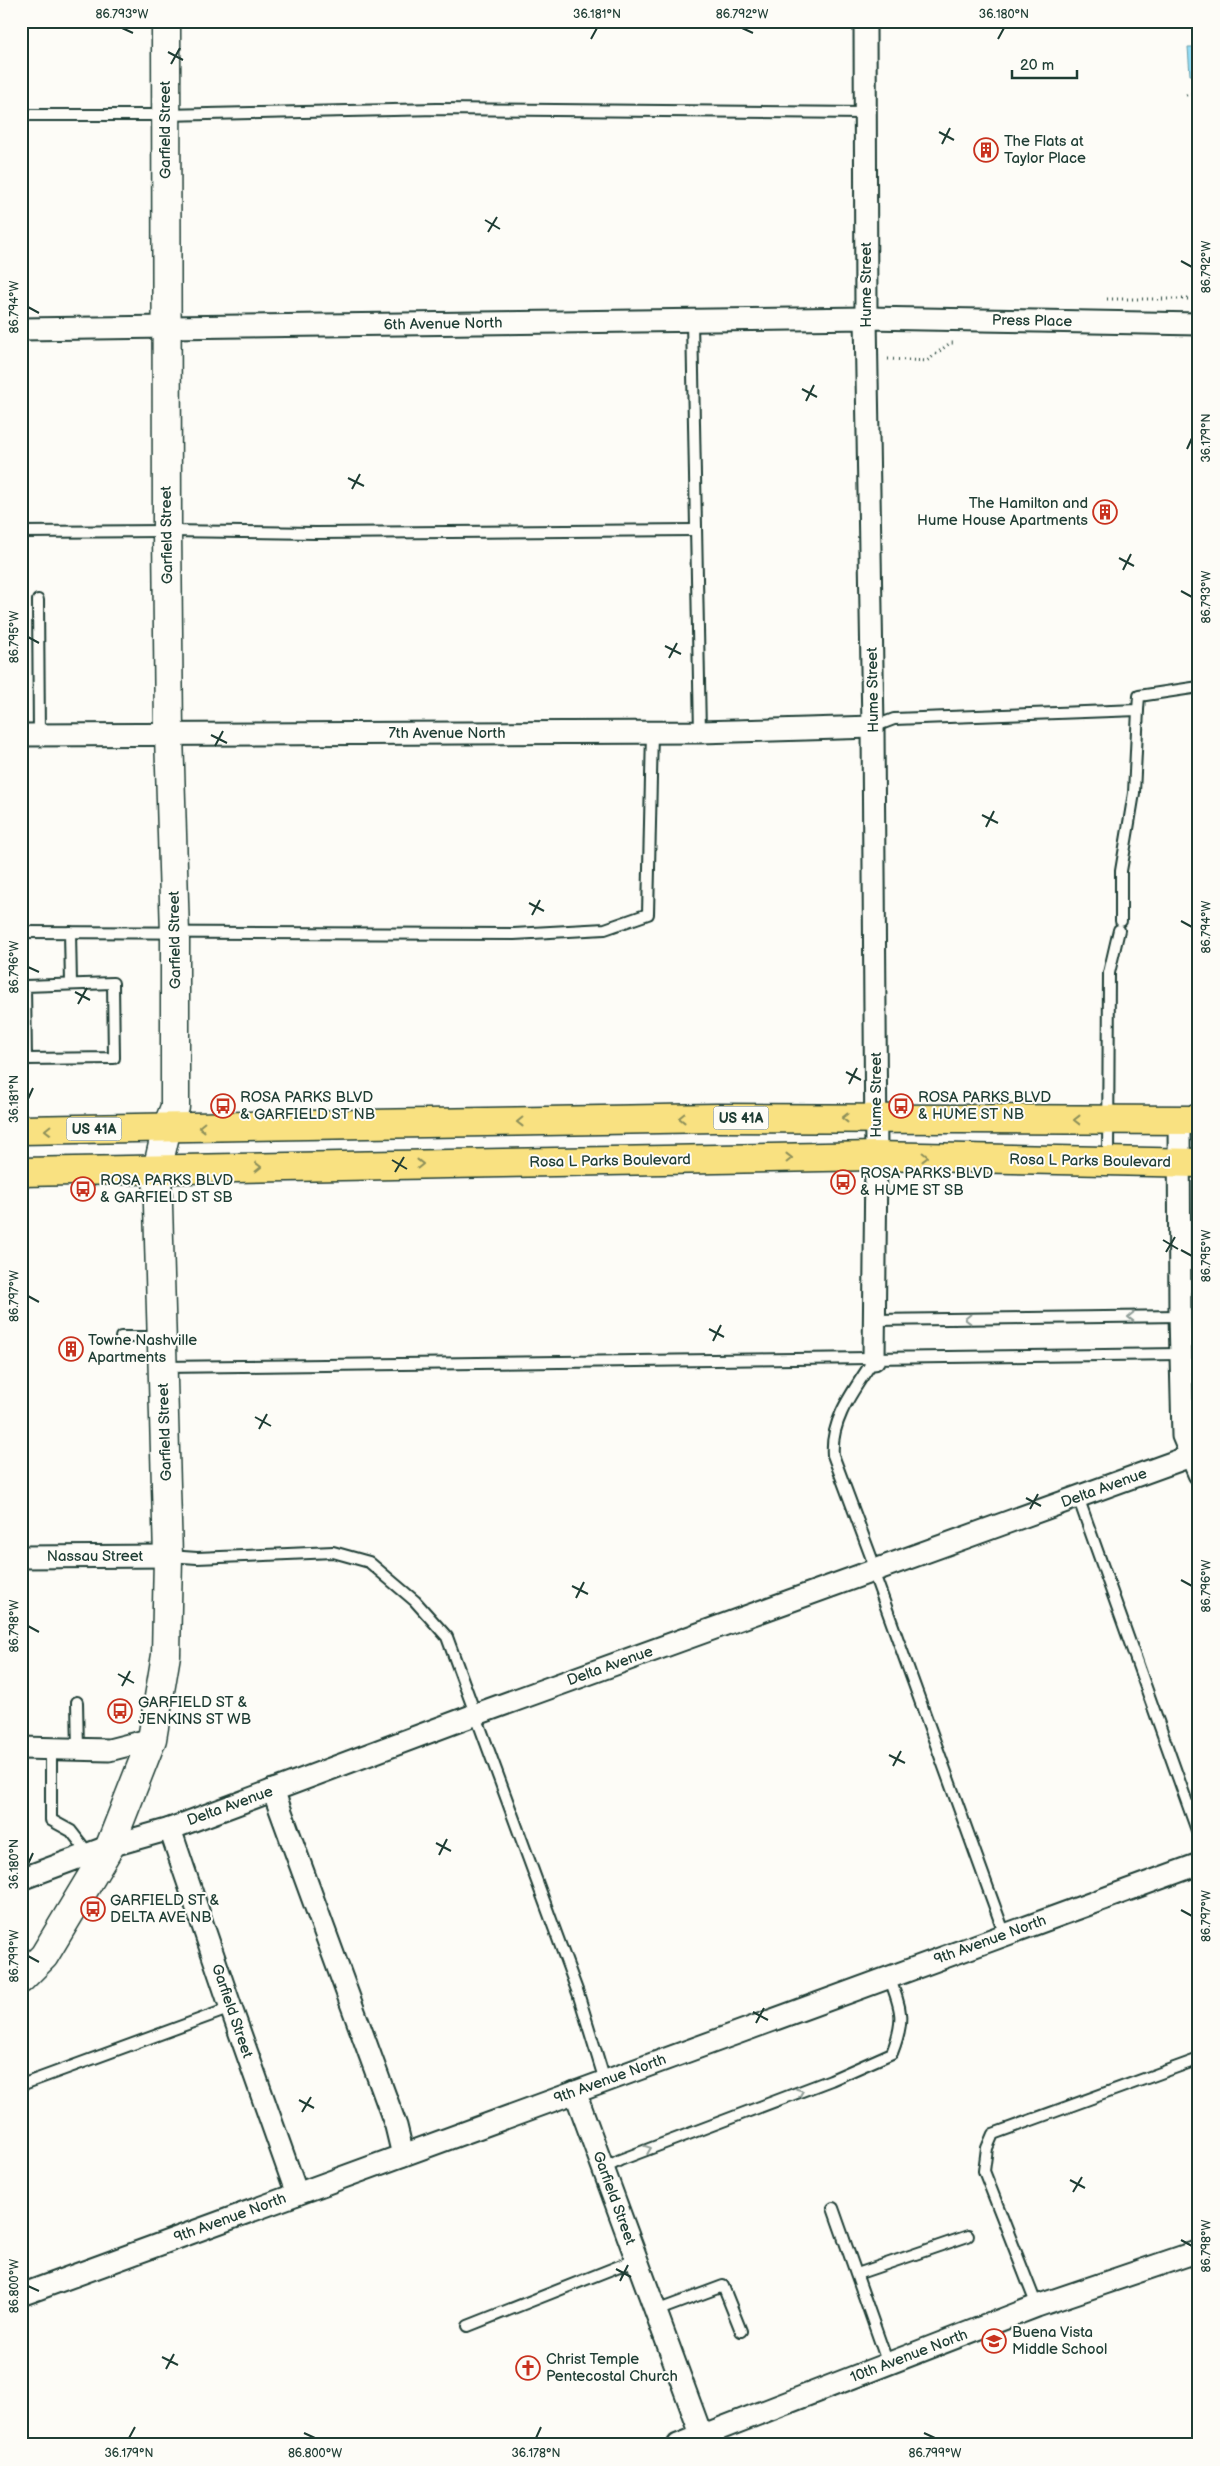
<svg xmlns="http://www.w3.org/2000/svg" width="1220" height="2466" viewBox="0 0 1220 2466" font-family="'Balsamiq Sans',sans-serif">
  <rect width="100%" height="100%" fill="#fdfcf7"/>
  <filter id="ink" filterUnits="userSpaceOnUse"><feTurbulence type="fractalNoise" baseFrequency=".02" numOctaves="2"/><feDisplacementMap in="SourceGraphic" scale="10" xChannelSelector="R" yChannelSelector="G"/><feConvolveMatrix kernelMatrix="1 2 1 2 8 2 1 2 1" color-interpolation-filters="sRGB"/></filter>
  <g filter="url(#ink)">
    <!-- water -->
    <path fill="#95ddf6" stroke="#669da8" d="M1188,47H1199V75H1190Z"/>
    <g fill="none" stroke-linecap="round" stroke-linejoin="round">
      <!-- lane casing -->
      <g stroke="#1f3d34" stroke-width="14">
        <g id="lane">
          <path d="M21,115H165L437,109L866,113"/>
          <path d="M692,321L700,732"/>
          <path d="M21,532L167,531L316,533L695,530"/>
          <path d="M38,600L39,735"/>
          <path d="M873,727L894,719L1138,710L1139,696L1199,687"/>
          <path d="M1121,921V871L1134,793L1138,710"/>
          <path d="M21,932L514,934L605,929L648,914L652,732"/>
          <path d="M70,932L71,984"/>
          <path d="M113,983L114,1058L26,1059L25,986Z"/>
          <path d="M1108,1161L1109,973L1119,930"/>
          <path d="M874,1320L1180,1316"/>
          <path d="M121,1337H161"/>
          <path d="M874,1359C855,1389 830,1419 833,1455L876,1570"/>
          <path d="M164,1367L1180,1354"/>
          <path d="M1078,1497L1199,1836"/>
          <path d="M169,1556L197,1558L333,1552L369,1562L415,1601L447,1637L578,1993L605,2081"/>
          <path d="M873,1571L1005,1935"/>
          <path d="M77,1702L78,1749"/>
          <path d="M51,1748V1820L71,1831L89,1854"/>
          <path d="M21,2085L231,2008"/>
          <path d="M603,2169L620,2160L831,2080L892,2053C905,2020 902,2010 889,1977"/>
          <path d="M833,2208L888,2364"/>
          <path d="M857,2274L968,2236"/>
          <path d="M1037,2306L984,2171L987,2148L993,2134L1199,2059"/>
          <path d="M656,2311L723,2286L741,2331"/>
          <path d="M468,2326L637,2259"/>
        </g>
      </g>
      <!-- street casing -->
      <g stroke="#1f3d34" stroke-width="25">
        <g id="street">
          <path d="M865,21L866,318L873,727L876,1156L874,1359"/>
          <path d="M21,329L866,318L1199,324"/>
          <path d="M21,735L700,732L873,727"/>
          <path d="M1179,1119L1180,1316L1183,1436L1199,1474"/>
          <path d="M21,1557L168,1556"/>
          <path d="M21,1748L109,1750L152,1739"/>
          <path d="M273,1790L396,2126L403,2155"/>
          <path d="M170,1829L231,2008L297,2194"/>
          <path d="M21,1879L110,1846L170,1829L477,1714L1199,1453"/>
          <path d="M575,2092L705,2445"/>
          <path d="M21,2295L1199,1864"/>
          <path d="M678,2445L1037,2306L1199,2251"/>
        </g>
      </g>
      <!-- secondary casing -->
      <g stroke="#1f3d34" stroke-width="31">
        <path id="secondary" d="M21,1979L44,1956L110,1846L152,1739L166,1655L168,1556L157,1170L167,1127L175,1107V934L169,734L167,531L166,21"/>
      </g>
      <!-- primary casing -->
      <g stroke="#1f3d34" stroke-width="31">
        <g id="primary">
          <path d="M21,1130L716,1118L1199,1120"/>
          <path d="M21,1172L876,1156L1199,1163"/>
        </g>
      </g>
      <!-- path -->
      <g stroke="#1f3d34" stroke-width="3" stroke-dasharray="1 4" stroke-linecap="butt">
        <path d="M1186,95L1199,92"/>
        <path d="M1107,299H1199"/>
        <path d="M888,359L927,361L950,343H953"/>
      </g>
      <!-- lane -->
      <use href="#lane" stroke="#fdfcf7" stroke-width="10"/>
      <!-- street -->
      <use href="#street" stroke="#fdfcf7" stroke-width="21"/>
      <!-- secondary -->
      <use href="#secondary" stroke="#fdfcf7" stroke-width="28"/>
      <!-- primary -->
      <use href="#primary" stroke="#f9e181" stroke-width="28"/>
    </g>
    <!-- one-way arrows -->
    <defs><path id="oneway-chevron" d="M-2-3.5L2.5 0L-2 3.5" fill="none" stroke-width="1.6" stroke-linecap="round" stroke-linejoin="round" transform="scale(1.25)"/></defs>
    <g stroke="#8c8f5a">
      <use href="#oneway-chevron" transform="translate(682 1118) rotate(179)"/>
      <use href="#oneway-chevron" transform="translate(845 1118) rotate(-180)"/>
      <use href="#oneway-chevron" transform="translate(1077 1120) rotate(-180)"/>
      <use href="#oneway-chevron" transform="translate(520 1122) rotate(179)"/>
      <use href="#oneway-chevron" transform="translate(202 1127) rotate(179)"/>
      <use href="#oneway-chevron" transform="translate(48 1130) rotate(179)"/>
      <use href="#oneway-chevron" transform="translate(925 1157) rotate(1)"/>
      <use href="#oneway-chevron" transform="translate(789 1158) rotate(-1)"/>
      <use href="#oneway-chevron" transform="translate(420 1164) rotate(-1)"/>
      <use href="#oneway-chevron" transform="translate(258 1167) rotate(-1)"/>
    </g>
    <g stroke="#8e9c96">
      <use href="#oneway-chevron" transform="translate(1131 1317) rotate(179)"/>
      <use href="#oneway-chevron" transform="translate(968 1319) rotate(179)"/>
      <use href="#oneway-chevron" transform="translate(800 2092) rotate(-21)"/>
      <use href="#oneway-chevron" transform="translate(648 2149) rotate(-21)"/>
    </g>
  </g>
  <!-- ticks -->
  <path fill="none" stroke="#1f3d34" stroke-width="2" d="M122,28L133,33M742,28L753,33M591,39L597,28M998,39L1004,28M168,52L183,60M171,64L180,48M939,132L954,140M942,144L950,128M485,220L500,229M488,232L497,217M1181,261L1192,267M28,307L39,313M802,389L817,397M806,401L814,385M1187,449L1192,438M348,478L364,486M352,489L360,474M1119,558L1134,566M1123,570L1131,554M1181,591L1192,597M28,637L39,643M665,646L681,654M669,658L677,643M211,735L227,743M215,746L223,731M982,815L998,823M986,827L994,811M529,903L544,911M532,915L540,900M1181,921L1192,927M28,967L39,972M75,992L90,1000M78,1004L87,988M846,1072L861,1080M849,1084L857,1068M28,1099L33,1088M392,1160L407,1169M395,1172L404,1157M1163,1240L1178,1249M1181,1250L1192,1256M1166,1252L1175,1237M28,1296L39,1302M709,1329L724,1337M713,1341L721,1325M255,1417L271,1426M259,1429L267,1414M1026,1498L1041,1506M1030,1509L1038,1494M1181,1580L1192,1586M572,1586L588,1594M576,1598L584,1582M28,1626L39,1632M118,1674L134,1683M122,1686L130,1671M889,1755L905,1763M893,1766L901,1751M436,1843L451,1851M439,1855L447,1839M28,1864L33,1853M1181,1910L1192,1916M28,1956L39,1962M753,2012L768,2020M756,2023L764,2008M299,2100L314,2108M302,2112L311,2097M1070,2180L1085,2188M1073,2192L1082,2177M1181,2240L1192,2246M616,2269L631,2277M620,2281L628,2265M28,2286L39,2291M162,2357L178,2365M166,2369L174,2354M304,2433L315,2438M924,2433L935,2438M129,2438L135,2427M536,2438L541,2427"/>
  <!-- icons -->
  <defs>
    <g id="building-ring" transform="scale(1.25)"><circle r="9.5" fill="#fdfcf7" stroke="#c8321e" stroke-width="1.5"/><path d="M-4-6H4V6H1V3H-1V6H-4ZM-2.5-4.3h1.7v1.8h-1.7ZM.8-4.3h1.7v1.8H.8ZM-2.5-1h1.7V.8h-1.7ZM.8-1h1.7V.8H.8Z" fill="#c8321e"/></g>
    <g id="bus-ring" transform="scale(1.25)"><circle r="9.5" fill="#fdfcf7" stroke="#c8321e" stroke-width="1.5"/><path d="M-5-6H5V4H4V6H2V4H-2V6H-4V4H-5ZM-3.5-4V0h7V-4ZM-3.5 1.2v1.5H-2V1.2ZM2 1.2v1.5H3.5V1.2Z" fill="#c8321e"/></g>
    <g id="school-ring" transform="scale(1.25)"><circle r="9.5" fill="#fdfcf7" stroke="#c8321e" stroke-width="1.5"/><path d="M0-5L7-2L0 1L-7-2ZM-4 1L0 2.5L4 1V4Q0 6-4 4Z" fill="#c8321e"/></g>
    <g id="church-ring" transform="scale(1.25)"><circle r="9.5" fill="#fdfcf7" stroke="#c8321e" stroke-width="1.5"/><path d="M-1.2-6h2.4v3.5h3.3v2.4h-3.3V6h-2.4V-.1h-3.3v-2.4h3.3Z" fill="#c8321e"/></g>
  </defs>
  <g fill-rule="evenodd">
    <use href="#building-ring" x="986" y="150"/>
    <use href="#building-ring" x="1105" y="512"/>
    <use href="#bus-ring" x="223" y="1106"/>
    <use href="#bus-ring" x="901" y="1106"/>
    <use href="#bus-ring" x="843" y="1182"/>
    <use href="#bus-ring" x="83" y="1189"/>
    <use href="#building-ring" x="71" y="1349"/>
    <use href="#bus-ring" x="120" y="1711"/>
    <use href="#bus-ring" x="93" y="1909"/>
    <use href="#school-ring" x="994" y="2341"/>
    <use href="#church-ring" x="528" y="2368"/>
  </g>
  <g text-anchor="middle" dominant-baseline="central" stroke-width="4" stroke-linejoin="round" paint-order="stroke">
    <!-- shield labels -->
    <g fill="#fdfcf7" stroke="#62766e" stroke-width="1">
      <rect x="713.5" y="1106.5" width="55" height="23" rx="4"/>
      <rect x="66.5" y="1117.5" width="55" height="23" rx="4"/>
    </g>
    <g font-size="14" font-weight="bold" fill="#1f3d34">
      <text x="741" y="1118">US 41A</text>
      <text x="94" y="1129">US 41A</text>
    </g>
    <!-- street labels -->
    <g font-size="15" fill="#1f3d34" stroke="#fdfcf7">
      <text transform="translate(165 130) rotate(-90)">Garfield Street</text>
      <text transform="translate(866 285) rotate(-90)">Hume Street</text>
      <text transform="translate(1032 321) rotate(1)">Press Place</text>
      <text transform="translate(443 324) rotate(-1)">6th Avenue North</text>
      <text transform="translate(167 535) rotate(-91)">Garfield Street</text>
      <text transform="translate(873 690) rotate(-91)">Hume Street</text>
      <text x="447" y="733">7th Avenue North</text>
      <text transform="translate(175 940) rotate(-91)">Garfield Street</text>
      <text transform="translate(876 1095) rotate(-90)">Hume Street</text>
      <text transform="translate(610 1161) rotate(-1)">Rosa L Parks Boulevard</text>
      <text transform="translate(1090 1161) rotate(1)">Rosa L Parks Boulevard</text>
      <text transform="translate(165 1432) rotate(-92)">Garfield Street</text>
      <text transform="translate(1104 1488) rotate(-20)">Delta Avenue</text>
      <text x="95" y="1556">Nassau Street</text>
      <text transform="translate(610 1666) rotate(-20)">Delta Avenue</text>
      <text transform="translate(230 1806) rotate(-20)">Delta Avenue</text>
      <text transform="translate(990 1940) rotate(-20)">9th Avenue North</text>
      <text transform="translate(232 2011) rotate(71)">Garfield Street</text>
      <text transform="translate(610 2079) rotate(-20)">9th Avenue North</text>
      <text transform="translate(614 2198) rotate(70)">Garfield Street</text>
      <text transform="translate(230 2218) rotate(-20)">9th Avenue North</text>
      <text transform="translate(909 2356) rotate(-21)">10th Avenue North</text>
    </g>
    <!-- poi labels -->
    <g font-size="15" fill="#1f3d34" stroke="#fdfcf7" text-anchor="start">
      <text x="1004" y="141">The Flats at<tspan x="1004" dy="17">Taylor Place</tspan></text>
      <text x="1088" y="503" text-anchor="end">The Hamilton and<tspan x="1088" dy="17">Hume House Apartments</tspan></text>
      <text x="240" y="1097">ROSA PARKS BLVD<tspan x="240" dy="17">&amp; GARFIELD ST NB</tspan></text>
      <text x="918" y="1097">ROSA PARKS BLVD<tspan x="918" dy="17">&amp; HUME ST NB</tspan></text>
      <text x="860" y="1173">ROSA PARKS BLVD<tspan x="860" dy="17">&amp; HUME ST SB</tspan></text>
      <text x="100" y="1180">ROSA PARKS BLVD<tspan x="100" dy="17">&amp; GARFIELD ST SB</tspan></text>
      <text x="88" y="1340">Towne Nashville<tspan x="88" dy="17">Apartments</tspan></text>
      <text x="138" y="1702">GARFIELD ST &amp;<tspan x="138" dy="17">JENKINS ST WB</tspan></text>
      <text x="110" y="1900">GARFIELD ST &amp;<tspan x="110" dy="17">DELTA AVE NB</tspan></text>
      <text x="1012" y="2332">Buena Vista<tspan x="1012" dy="17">Middle School</tspan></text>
      <text x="546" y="2359">Christ Temple<tspan x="546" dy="17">Pentecostal Church</tspan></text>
    </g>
  </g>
  <!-- margin -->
  <rect width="1220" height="2466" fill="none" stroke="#fdfcf7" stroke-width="55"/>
  <!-- scale -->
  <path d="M1012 70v8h65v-8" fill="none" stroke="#1f3d34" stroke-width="2.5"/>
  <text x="1020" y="70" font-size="15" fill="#1f3d34" stroke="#fdfcf7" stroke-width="4" paint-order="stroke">20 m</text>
  <rect x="28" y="28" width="1164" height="2410" fill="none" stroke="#1f3d34" stroke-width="2"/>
  <g font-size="12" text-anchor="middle" fill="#1f3d34">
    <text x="122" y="18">86.793°W</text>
    <text x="597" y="18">36.181°N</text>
    <text x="742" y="18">86.792°W</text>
    <text x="1004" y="18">36.180°N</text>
    <text transform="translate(1206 267) rotate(-90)" y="4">86.792°W</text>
    <text transform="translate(14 307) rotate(-90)" y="4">86.794°W</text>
    <text transform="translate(1206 438) rotate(-90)" y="4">36.179°N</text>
    <text transform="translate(1206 597) rotate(-90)" y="4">86.793°W</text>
    <text transform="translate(14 637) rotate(-90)" y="4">86.795°W</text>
    <text transform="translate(1206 927) rotate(-90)" y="4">86.794°W</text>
    <text transform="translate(14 967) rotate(-90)" y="4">86.796°W</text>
    <text transform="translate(14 1099) rotate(-90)" y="4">36.181°N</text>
    <text transform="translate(1206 1256) rotate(-90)" y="4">86.795°W</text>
    <text transform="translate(14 1296) rotate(-90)" y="4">86.797°W</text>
    <text transform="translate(1206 1586) rotate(-90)" y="4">86.796°W</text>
    <text transform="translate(14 1626) rotate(-90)" y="4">86.798°W</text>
    <text transform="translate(14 1864) rotate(-90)" y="4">36.180°N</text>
    <text transform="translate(1206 1916) rotate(-90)" y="4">86.797°W</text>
    <text transform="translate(14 1956) rotate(-90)" y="4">86.799°W</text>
    <text transform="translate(1206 2246) rotate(-90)" y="4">86.798°W</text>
    <text transform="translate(14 2286) rotate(-90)" y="4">86.800°W</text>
    <text x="129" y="2457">36.179°N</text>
    <text x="315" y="2457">86.800°W</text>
    <text x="536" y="2457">36.178°N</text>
    <text x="935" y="2457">86.799°W</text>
  </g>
</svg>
